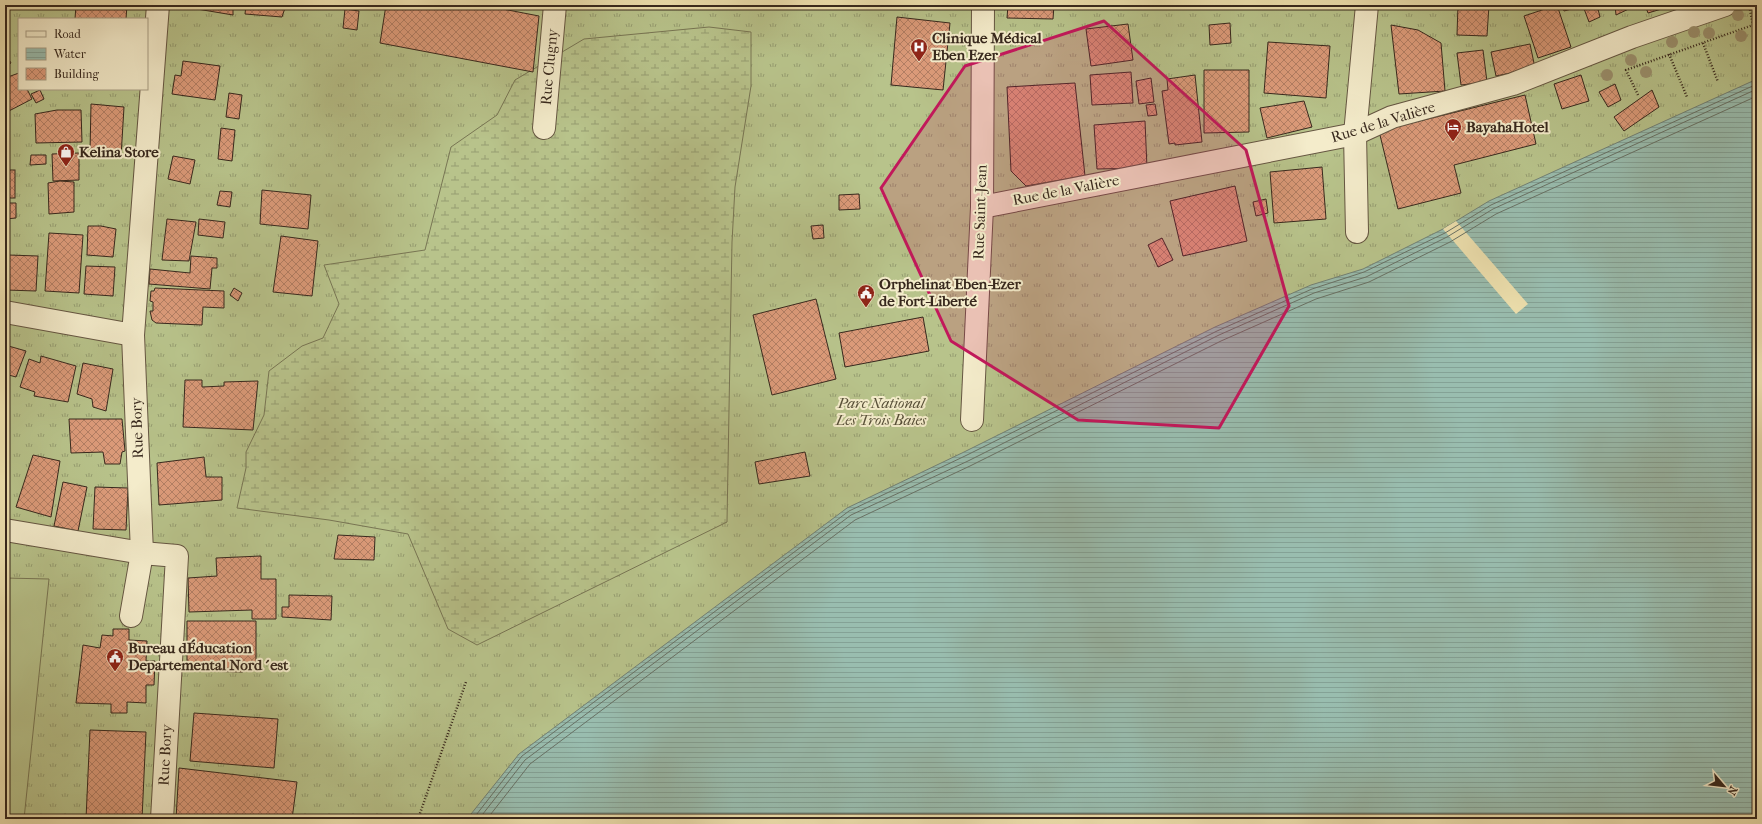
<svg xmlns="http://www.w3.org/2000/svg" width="1762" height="824" viewBox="0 0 1762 824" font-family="'IM FELL French Canon',serif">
  <defs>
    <pattern id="grass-tufts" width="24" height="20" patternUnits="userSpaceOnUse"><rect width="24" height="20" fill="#b8c38b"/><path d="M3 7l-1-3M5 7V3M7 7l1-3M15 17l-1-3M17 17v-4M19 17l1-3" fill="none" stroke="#969e71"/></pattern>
    <pattern id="wetland-marsh" width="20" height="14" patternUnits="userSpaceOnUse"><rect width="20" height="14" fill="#b8c38b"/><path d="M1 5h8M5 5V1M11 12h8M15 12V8" fill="none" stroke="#969e71"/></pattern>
    <pattern id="water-rules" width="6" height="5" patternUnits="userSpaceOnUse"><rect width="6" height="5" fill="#99bdaf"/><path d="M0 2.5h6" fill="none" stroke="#84a296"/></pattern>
    <pattern id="building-cross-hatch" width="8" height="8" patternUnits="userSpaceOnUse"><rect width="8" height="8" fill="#db9a79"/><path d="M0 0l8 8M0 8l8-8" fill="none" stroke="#b27e63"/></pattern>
  </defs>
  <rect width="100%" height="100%" fill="#eee1af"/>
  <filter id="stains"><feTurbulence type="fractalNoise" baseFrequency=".005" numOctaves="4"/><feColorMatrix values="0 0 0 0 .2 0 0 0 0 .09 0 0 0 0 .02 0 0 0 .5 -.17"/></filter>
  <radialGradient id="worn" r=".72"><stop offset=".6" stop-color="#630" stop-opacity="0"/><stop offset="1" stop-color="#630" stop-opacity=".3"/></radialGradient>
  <!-- grass -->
  <path fill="url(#grass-tufts)" stroke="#787654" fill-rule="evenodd" d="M5,5H1757V819H5ZM19,19H147V89H19Z"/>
  <!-- wetland -->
  <path fill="url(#wetland-marsh)" stroke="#787654" d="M709,27L751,32V86L735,187L732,242L727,522L477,645L448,629L408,534L329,520L237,508L246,468V452L264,415L269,371L302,346L323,338L339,304L324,265L425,250L451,147L497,115L515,80L584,39Z"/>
  <!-- pitch -->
  <path fill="#b8c38b" stroke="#787654" d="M5,578L49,579L24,819H5Z"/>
  <!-- water -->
  <path fill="url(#water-rules)" stroke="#728175" d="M1757,79V819H467L519,754L847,508L964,452L1215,327L1311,285L1363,269L1443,229L1489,201Z"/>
  <!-- pier -->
  <path fill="#eee1af" d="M1456,221L1528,304L1516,314L1443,229Z"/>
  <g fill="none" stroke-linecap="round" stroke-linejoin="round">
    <!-- shore -->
    <g stroke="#687266" stroke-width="1">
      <path d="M473,819L522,756L849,511L965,456L1217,331L1312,289L1364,272L1445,233L1491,205L1757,84"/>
      <path d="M479,819L525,760L851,515L968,461L1219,335L1314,293L1366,277L1447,237L1493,209L1757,89"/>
      <path d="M487,819L530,764L855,520L970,466L1221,341L1316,299L1369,282L1450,242L1496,214L1757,96"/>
    </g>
  </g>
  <!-- building -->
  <g fill="url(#building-cross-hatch)" stroke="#37281d">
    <path d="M76,5H127L126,19H75Z"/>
    <path d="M191,5H233V15L191,8Z"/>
    <path d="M246,5H286L282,17L245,14Z"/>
    <path d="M386,5H482L539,16L533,72L380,43Z"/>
    <path d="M1008,5H1054L1053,19L1007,18Z"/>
    <path d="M1458,5H1489L1487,36L1457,35Z"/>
    <path d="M1517,5H1528L1518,9Z"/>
    <path d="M1557,5L1571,47L1538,58L1524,16Z"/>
    <path d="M1562,5H1597L1600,17L1589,22L1583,6L1564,11Z"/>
    <path d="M1615,5H1637L1616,15Z"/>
    <path d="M1645,5H1675L1648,13Z"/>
    <path d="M345,9L359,11L357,30L343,28Z"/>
    <path d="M897,17L950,23L943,90L891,85Z"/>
    <path d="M1230,23L1231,43L1210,45L1209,25Z"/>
    <path d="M1128,24L1133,60L1091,66L1086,29Z"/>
    <path d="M1391,25L1418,30L1441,43L1445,91L1399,94Z"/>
    <path d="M1268,42L1330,46L1326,98L1264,93Z"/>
    <path d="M1530,44L1535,68L1496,76L1491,52Z"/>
    <path d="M1483,50L1487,82L1461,85L1457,53Z"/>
    <path d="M5,53L11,63L5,67Z"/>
    <path d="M183,61L220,66L215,100L172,94L175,75L181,76Z"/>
    <path d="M1204,70H1249V132L1204,133Z"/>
    <path d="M1131,72L1133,103L1092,105L1090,75Z"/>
    <path d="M19,73V89H27L32,99L7,112L5,107V78Z"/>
    <path d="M1195,75L1202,142L1175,145V143L1169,144L1162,91L1168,90L1167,79Z"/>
    <path d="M1581,75L1589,101L1562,109L1554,84Z"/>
    <path d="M1151,78L1154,102L1139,104L1136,81Z"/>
    <path d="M1075,83L1085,176L1026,186L1011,171L1007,87Z"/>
    <path d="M1615,84L1621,100L1608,107L1599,92Z"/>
    <path d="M40,90L44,99L36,103L31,94Z"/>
    <path d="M1652,90L1659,107L1624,131L1614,117Z"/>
    <path d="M229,93L242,95L239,119L226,117Z"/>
    <path d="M1525,95L1536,144L1454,165L1461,193L1398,209L1379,131Z"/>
    <path d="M1304,101L1312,127L1267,138L1260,108Z"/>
    <path d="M91,104L124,107L121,157L106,156V153L90,152Z"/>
    <path d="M1155,104L1157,115L1148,116L1146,105Z"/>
    <path d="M57,110H81L82,142L36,143L35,114Z"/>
    <path d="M1145,121L1147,168L1097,169L1094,125Z"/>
    <path d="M221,128L235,130L232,161L218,159Z"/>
    <path d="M79,153V180L53,181L52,154Z"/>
    <path d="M31,155H46V164L30,165Z"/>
    <path d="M173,156L195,160L190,184L168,179Z"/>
    <path d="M1322,167L1326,219L1274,223L1270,172Z"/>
    <rect x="5" y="170" width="10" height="28"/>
    <path d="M60,181L74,182V212L49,214L48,183Z"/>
    <path d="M1235,186L1247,241L1183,256L1170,201Z"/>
    <path d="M262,190L311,195L308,229L260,224Z"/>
    <path d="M220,191L232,192L230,207L217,205Z"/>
    <path d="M859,194L860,209L839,210V195Z"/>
    <path d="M1266,199L1268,213L1256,216L1253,202Z"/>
    <path d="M5,203H16V218L5,219Z"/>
    <path d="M167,219L196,222L189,261L162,260Z"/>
    <path d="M199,219L225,222L223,238L198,235Z"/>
    <path d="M823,225L824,238L813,239L811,226Z"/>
    <path d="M88,226H101L116,229L113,257L87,255Z"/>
    <path d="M49,233L83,235L79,293L45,291Z"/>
    <path d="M281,236L318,241L312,296L273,292Z"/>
    <path d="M1162,238L1173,260L1158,267L1148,245Z"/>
    <path d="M8,255L38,256L36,291L6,290Z"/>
    <path d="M191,256L217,258V268H212L210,289L149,284L150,269L190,273Z"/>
    <path d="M86,266L115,267L113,296L84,294Z"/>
    <path d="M155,288L224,291V308L203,307L202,325L156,323L152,320L150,311H153V302L150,301L151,291H154Z"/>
    <path d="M234,288L242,293L238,301L230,295Z"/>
    <path d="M816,299L836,379L772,395L753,315Z"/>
    <path d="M923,317L929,351L845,367L839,333Z"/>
    <path d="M5,345L26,351L16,377L5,374Z"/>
    <path d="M41,356L76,366L68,402L34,396L35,392L20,387L29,359L40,363Z"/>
    <path d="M83,363L113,369L106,411L93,407L92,399L77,394Z"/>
    <path d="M185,380H202V387L224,386V382L258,381L253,430L183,427Z"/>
    <path d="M5,400H9L5,415Z"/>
    <path d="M69,419H122L125,451L122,452L120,464H105L103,452L71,453Z"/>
    <path d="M805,452L810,476L759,484L755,462Z"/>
    <path d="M33,455L60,461L51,517L16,507Z"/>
    <path d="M204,457L206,477H222V500L159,505L157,463Z"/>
    <path d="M63,482L87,487L78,531L54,526Z"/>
    <path d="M95,487L128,488L126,530L93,529Z"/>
    <path d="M338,535L375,537L374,560L334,559Z"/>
    <path d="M261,556V579H276V619H252V610L189,612L188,578L217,576L216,558Z"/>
    <path d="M289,595L332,596L331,620L282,617V607H289Z"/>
    <path d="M187,621H256V663H243V672L193,671V663H187Z"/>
    <path d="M113,629H129V640L147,641L146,661H155L154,685H146V703L127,702V713H111V704L76,703L83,645L100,648L102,635L113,636Z"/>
    <path d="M194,713L278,719L274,768L190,761Z"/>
    <path d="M90,730L146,732L142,819H86Z"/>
    <path d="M179,768L297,782L292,819H176Z"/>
  </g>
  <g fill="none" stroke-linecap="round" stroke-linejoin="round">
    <!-- minor casing -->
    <g stroke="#655642" stroke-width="24">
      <g id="minor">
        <path d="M544,128L555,5"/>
        <path d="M982,207L1355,134L1392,117L1513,84L1632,37L1725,5"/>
        <path d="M1357,232L1355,134L1367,5"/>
        <path d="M5,312L133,335"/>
        <path d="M972,420L982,207L983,5"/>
        <path d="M5,530L142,553L177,556L162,819"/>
        <path d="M131,616L142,553L133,335L158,5"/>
      </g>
    </g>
    <!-- path -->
    <g stroke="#37281d" stroke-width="2.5" stroke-dasharray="1 2" stroke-linecap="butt">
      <path d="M1703,43L1718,82"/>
      <path d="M1669,54L1687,97"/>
      <path d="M1638,95L1626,70L1753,25L1750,10"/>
      <path d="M418,819L466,682"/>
    </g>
    <!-- minor -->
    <use href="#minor" stroke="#f4eccb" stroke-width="22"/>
  </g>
  <!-- trees -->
  <g fill="#9b916e">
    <circle cx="1738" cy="15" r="6"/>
    <circle cx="1694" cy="32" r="6"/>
    <circle cx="1709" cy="33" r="6"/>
    <circle cx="1741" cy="36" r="6"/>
    <circle cx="1672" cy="42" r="6"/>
    <circle cx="1631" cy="60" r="6"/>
    <circle cx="1646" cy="72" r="6"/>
    <circle cx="1607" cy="75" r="6"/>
  </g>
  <!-- marked area -->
  <path fill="#c2185b" fill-opacity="0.2" stroke="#c2185b" stroke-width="3" stroke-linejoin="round" d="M1104,21L1246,150L1289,306L1219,428L1078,420L951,341L881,188L965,66Z"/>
  <!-- icons -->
  <defs>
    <g id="hospital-pin" transform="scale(0.9)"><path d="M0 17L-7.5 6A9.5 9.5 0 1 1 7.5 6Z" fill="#8f2418" stroke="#f4eccb"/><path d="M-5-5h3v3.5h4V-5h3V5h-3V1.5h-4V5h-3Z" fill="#fff"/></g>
    <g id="hotel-pin" transform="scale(0.9)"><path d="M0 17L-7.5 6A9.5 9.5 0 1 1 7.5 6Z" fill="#8f2418" stroke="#f4eccb"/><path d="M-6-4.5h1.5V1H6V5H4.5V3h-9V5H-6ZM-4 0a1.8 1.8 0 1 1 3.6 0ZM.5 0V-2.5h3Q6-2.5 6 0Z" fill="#fff"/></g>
    <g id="shop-pin" transform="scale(0.9)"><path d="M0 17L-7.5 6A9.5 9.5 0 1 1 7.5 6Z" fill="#8f2418" stroke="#f4eccb"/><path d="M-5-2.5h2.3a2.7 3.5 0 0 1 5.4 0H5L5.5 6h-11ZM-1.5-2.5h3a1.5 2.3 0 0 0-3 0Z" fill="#fff"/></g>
    <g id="civic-pin" transform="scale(0.9)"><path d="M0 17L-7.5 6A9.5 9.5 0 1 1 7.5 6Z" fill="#8f2418" stroke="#f4eccb"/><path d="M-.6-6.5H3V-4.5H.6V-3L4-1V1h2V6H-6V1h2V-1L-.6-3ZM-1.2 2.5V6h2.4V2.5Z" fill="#fff"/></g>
  </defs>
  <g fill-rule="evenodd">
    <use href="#hospital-pin" x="919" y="47"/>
    <use href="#hotel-pin" x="1453" y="127"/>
    <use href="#shop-pin" x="66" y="152"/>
    <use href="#civic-pin" x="866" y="293"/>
    <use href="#civic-pin" x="115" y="657"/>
  </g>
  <g text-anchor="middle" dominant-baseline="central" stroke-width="4" stroke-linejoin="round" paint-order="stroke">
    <!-- poi labels -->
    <g font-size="15" font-weight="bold" fill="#37281d" stroke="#f4eccb" text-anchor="start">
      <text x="932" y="38">Clinique Médical<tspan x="932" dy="17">Eben Ezer</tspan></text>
      <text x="1466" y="127">BayahaHotel</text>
      <text x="79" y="152">Kelina Store</text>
      <text x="879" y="284">Orphelinat Eben-Ezer<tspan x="879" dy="17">de Fort-Liberté</tspan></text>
      <text x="128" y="648">Bureau dÉducation<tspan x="128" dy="17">Departemental Nord´est</tspan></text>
    </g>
    <!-- street labels -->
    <g font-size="15" fill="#37281d" stroke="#f4eccb">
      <text transform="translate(549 67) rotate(-85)">Rue Clugny</text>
      <text transform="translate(1383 122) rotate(-17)">Rue de la Valière</text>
      <text transform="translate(1066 190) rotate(-11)">Rue de la Valière</text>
      <text transform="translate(980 212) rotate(-88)">Rue Saint-Jean</text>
      <text transform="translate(137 428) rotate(-92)">Rue Bory</text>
      <text transform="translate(165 755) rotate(-87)">Rue Bory</text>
    </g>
    <!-- park labels -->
    <g font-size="15" font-style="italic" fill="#574f38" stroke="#f4eccb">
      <text x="881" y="403">Parc National<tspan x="881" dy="17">Les Trois Baies</tspan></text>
    </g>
  </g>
  <!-- margin -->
  <rect width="1762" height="824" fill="none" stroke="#eee1af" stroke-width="20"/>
  <rect x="6" y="6" width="1750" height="812" fill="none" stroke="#37281d" stroke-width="2"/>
  <rect x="10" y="10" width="1742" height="804" fill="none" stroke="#37281d"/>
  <!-- legend -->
  <rect x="18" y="18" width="130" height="72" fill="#f4eccb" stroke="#a89e85"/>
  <rect x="26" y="31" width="20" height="6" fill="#f4eccb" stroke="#a89e85"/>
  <text x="54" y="38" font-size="12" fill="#37281d">Road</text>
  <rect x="26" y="48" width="20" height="12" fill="url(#water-rules)" stroke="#a89e85"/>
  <text x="54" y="58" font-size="12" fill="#37281d">Water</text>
  <rect x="26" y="68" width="20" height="12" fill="url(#building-cross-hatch)" stroke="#a89e85"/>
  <text x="54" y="78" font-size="12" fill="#37281d">Building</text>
  <!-- north arrow -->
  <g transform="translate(1724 786) rotate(118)" stroke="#f4eccb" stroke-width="3" paint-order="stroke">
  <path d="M0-3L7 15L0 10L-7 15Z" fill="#37281d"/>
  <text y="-6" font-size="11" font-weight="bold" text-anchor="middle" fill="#37281d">N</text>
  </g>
  <rect width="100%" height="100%" filter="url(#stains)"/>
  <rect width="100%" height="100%" fill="url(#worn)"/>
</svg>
